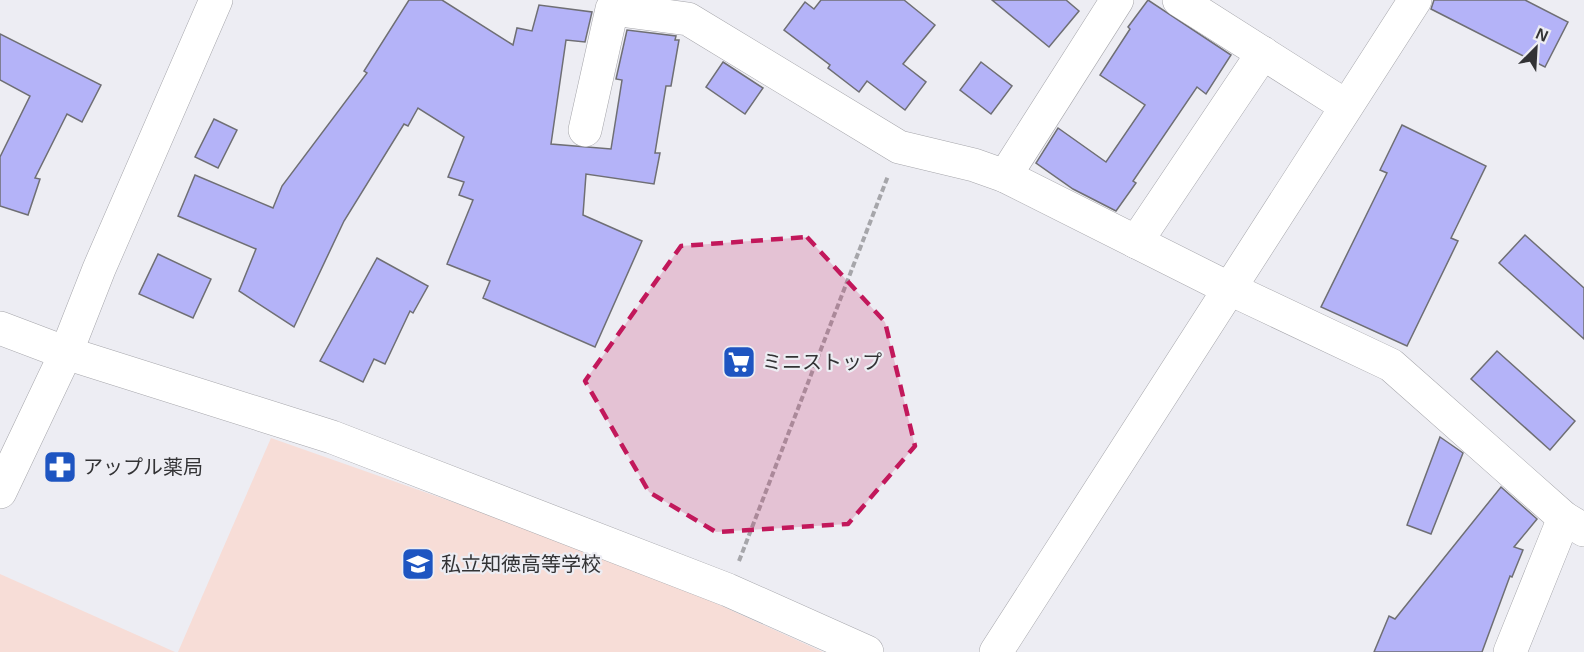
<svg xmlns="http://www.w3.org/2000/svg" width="1584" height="652" viewBox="0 0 1584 652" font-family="Helvetica,'Noto Sans JP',sans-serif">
  <rect width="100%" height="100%" fill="#ededf3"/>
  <!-- education -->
  <g fill="#f7ddd7">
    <path d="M271,438L541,533L700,596L823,652H178Z"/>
    <path d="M0,574L175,652H0Z"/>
  </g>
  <!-- building -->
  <g fill="#b4b3f8" stroke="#6f6f74" stroke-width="1.5">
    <path d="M409,0H442L513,45L517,28L532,31L539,5L592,12L585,42L566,40L551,144L611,149L622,80L616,79L627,30L676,36L675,40H679L671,86H666L655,153H660L654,184L586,174L583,215L642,241L595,347L483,298L490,281L447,264L473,200L459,195L464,182L448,177L464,137L418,108L408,126L404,124L344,221L294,327L239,291L256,249L178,216L195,175L273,208L282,186L367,73L364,71Z"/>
    <path d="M821,0H904L935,25L903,64L926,82L905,110L867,81L859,92L828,68L830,65L784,30L805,2L814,9Z"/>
    <path d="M992,0H1066L1079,11L1049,47Z"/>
    <path d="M1148,0L1231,55L1206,94L1197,87L1133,181L1136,183L1116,211L1073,189L1036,163L1058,128L1106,162L1145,105L1100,75L1130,29L1128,27Z"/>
    <path d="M1434,0H1525L1568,22L1545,67L1431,9Z"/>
    <path d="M0,34L101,85L82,122L67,114L35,178L40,179L28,215L0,206V157L30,96L0,80Z"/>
    <path d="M723,62L763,88L745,114L706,87Z"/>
    <path d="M981,62L1012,86L991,114L960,90Z"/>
    <path d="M214,119L237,130L218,168L195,157Z"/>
    <path d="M1402,125L1486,166L1451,238L1458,241L1407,346L1321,307L1387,173L1380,170Z"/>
    <path d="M1525,235L1584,288V339L1499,263Z"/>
    <path d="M158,254L211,279L193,318L139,294Z"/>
    <path d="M377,258L428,286L413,313L410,311L385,364L374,359L363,382L320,361Z"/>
    <path d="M1497,351L1575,421L1550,450L1471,379Z"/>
    <path d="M1440,437L1463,453L1431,534L1407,525Z"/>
    <path d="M1501,487L1537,519L1514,547L1523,550L1512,577L1510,576L1482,652H1374L1389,616L1395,619Z"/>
  </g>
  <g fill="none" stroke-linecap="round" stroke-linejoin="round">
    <!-- minor casing -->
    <g stroke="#a6a6ab" stroke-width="34">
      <g id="minor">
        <path d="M1179,0L1346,106"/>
        <path d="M585,130L612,9L688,19L899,147L974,165L1005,176L1228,288L1391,365L1564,518L1584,530"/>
        <path d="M1005,176L1117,0"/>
        <path d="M1136,242L1263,53"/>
        <path d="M0,328L66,353L332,437L728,590L867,652"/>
        <path d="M0,492L66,353L99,269L216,0"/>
        <path d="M996,652L1415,0"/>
        <path d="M1510,652L1564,518"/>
      </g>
    </g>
    <!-- path -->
    <path stroke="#a6a6aa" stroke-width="4" stroke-dasharray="6 3" stroke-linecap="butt" d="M739,561L888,176"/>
    <!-- minor -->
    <use href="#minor" stroke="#fff" stroke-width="33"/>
  </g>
  <!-- marked area -->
  <path fill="#c2185b" fill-opacity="0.2" stroke="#c2185b" stroke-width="4.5" stroke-dasharray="12 8" stroke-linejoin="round" d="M807,237L885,322L915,446L848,524L716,532L649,492L585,381L681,246Z"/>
  <!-- icons -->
  <defs>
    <g id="supermarket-square" transform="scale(1.725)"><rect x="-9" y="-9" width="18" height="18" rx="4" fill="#1e55c1" stroke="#ededf3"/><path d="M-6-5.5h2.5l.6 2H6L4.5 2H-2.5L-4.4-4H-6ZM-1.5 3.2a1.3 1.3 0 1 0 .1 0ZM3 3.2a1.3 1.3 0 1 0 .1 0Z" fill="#fff"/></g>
    <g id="pharmacy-square" transform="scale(1.725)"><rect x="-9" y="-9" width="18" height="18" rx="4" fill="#1e55c1" stroke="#ededf3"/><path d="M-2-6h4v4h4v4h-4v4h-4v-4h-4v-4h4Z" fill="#fff"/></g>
    <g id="school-square" transform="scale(1.725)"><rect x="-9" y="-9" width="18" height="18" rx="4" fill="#1e55c1" stroke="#ededf3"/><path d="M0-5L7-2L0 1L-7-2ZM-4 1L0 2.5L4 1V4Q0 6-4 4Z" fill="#fff"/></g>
  </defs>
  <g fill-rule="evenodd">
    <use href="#supermarket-square" x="739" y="362"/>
    <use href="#pharmacy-square" x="60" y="467"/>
    <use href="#school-square" x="418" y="564"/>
  </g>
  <g text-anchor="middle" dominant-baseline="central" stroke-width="4.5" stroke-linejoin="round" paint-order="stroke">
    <!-- poi labels -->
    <g font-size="20" fill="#333335" stroke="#ededf3" text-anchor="start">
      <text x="762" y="362">ミニストップ</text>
      <text x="83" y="467">アップル薬局</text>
      <text x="441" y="564">私立知徳高等学校</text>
    </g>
  </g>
  <!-- north arrow -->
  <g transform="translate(1536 48) rotate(24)" stroke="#ededf3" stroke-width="4.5" paint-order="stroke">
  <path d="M0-4.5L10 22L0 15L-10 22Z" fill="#333335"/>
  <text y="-9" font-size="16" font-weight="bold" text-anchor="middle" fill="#333335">N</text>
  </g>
</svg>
